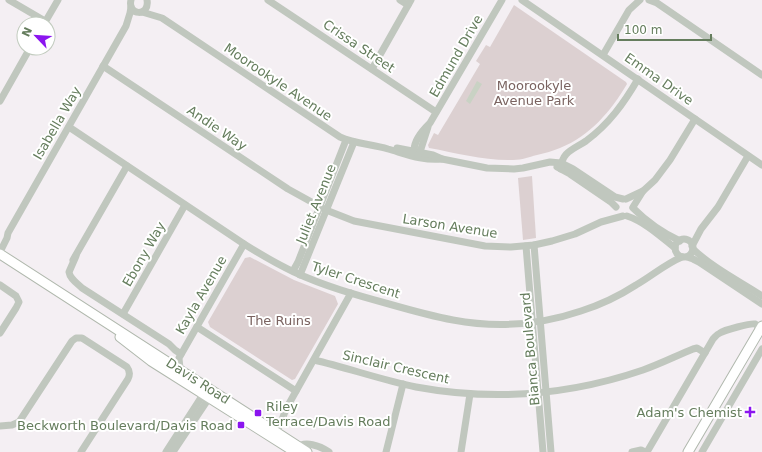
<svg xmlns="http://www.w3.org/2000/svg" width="762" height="452" viewBox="0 0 762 452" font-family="'DejaVu Sans',sans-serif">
  <rect width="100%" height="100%" fill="#f4eff3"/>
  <!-- green -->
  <g fill="#dcd0d1">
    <path d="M514,5L626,82L627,84C611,111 590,136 560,148C553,151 545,153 537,155C528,157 523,160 513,160C485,161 457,153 429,148L428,145L434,133L438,135L480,64L476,61L486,45L490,47Z"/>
    <path d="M532,176L536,238L523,240L518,178Z"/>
    <path d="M250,257L294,280L335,296L338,304L295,379L292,380L210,327L208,322L245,258Z"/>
  </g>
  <!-- water -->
  <path fill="#c9d2c4" d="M477,81L482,84L470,104L466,101Z"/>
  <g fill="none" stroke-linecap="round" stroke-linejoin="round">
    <!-- major casing -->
    <g stroke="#b0b8ad" stroke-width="11">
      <g id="major">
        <path d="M0,254L307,452"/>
        <path d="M120,337L151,361L295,452"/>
        <path d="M688,452L762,326"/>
      </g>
    </g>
    <!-- minor -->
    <g stroke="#c0c7be" stroke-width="7">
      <path d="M9,0L45,21"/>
      <path d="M131,0C127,16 150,17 147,0"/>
      <path d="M268,0L436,112"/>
      <path d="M400,0L408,5"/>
      <path d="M522,0L762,165"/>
      <path d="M649,0L657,3L762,75"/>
      <path d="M142,12L162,18L340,137C355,144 372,144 388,149C406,154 423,161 442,159"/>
      <path d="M44,24L58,0"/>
      <path d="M603,55L629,10L640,0"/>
      <path d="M103,66L288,189L326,210L354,221L485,246L511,247L534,245L552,241L575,234L601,222L623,216"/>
      <path d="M372,69L411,0"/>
      <path d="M0,101L30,48"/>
      <path d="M69,127L244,244C260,254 277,264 294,272C324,286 356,295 389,304C410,310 431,316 453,320C496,328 540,325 581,311C600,305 619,296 636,285C652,276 665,264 682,257"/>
      <path d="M397,148L433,155L442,159L487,168L514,169L523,168L550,162L561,163L573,169L615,197L623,199"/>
      <path d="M415,155C411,143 422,131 430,123L502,0"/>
      <path d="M418,155L420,152L428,127"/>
      <path d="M557,167L570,174L611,202L616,207"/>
      <path d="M561,169C561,152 574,149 586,141C609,124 624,103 638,79"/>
      <path d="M626,199L643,191"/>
      <path d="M633,207L643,191L655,180L670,160L695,119"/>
      <path d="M633,208C645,220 663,233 680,241"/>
      <path d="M627,216C645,222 660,236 675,248"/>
      <circle cx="684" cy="248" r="9"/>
      <path d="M534,245L551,452"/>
      <path d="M526,246L543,452"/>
      <path d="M692,246L701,229L718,207L748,156"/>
      <path d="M693,249C713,268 739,281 762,296"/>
      <path d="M0,252L7,238L8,233L126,26L130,13L131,7"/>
      <path d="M76,256L69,272C70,279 77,283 82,288L169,344L175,350L181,354"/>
      <path d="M687,257L693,259L699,262L762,304"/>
      <path d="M73,260L127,166"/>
      <path d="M293,271L298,262L346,140"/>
      <path d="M300,275L354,142"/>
      <path d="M0,285L16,296L19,302L16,308L0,333"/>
      <path d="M123,314L185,205"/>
      <path d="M197,327L296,391"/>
      <path d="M314,360C348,368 382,380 416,387C492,401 570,395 643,370C660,364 676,356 693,349L697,348L705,353"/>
      <path d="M180,369L179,358L244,244"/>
      <path d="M0,426L12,425L19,422L72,341L76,338H82L127,367C130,371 130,375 128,379L81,452"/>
      <path d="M274,435L280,425L286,409L351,293"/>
      <path d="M296,448C305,440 320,446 329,452"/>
      <path d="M166,452L206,390"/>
      <path d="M173,452L211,395"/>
      <path d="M386,452L403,384"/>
      <path d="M461,452L470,394"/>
      <path d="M632,452L641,450L645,452"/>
      <path d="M647,452L713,339C715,337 717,334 720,333C724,330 751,323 755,324C757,325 759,327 761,328"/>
      <path d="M702,452L762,349"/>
    </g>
    <!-- major -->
    <use href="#major" stroke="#fff" stroke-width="9"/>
  </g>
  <!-- markers -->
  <g fill="#8b15ef" stroke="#fff" stroke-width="1.5">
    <path d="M748 406h4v4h4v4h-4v4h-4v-4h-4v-4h4z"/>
    <rect x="254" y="409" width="8" height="8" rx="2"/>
    <rect x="237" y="421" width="8" height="8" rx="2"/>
  </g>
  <g text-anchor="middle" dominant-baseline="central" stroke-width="4" stroke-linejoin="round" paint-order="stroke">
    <!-- street labels -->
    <g font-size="13" fill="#657d5d" stroke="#fff">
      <text transform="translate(359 46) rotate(34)">Crissa Street</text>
      <text transform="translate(456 56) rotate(-60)">Edmund Drive</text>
      <text transform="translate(659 79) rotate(35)">Emma Drive</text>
      <text transform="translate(278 82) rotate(34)">Moorookyle Avenue</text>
      <text transform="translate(57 123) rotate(-60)">Isabella Way</text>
      <text transform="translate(217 128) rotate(34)">Andie Way</text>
      <text transform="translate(316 204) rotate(-68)">Juliet Avenue</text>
      <text transform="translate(450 226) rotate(9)">Larson Avenue</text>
      <text transform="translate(144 254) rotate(-60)">Ebony Way</text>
      <text transform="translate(356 280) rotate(18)">Tyler Crescent</text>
      <text transform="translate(201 295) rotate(-60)">Kayla Avenue</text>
      <text transform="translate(530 349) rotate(-95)">Bianca Boulevard</text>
      <text transform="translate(396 367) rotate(13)">Sinclair Crescent</text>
      <text transform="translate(198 381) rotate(33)">Davis Road</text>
    </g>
    <!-- park labels -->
    <g font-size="13" fill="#7a6360" stroke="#fff">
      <text x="534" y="85">Moorookyle<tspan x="534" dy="15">Avenue Park</tspan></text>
      <text x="279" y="320">The Ruins</text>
    </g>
    <!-- poi labels -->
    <g font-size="13" fill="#657d5d" stroke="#fff" text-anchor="end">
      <text x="266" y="406" text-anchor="start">Riley<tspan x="266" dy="15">Terrace/Davis Road</tspan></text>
      <text x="742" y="412">Adam's Chemist</text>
      <text x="233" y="425">Beckworth Boulevard/Davis Road</text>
    </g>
  </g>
  <!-- north arrow -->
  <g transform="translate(36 36) rotate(295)"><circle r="19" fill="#ffffff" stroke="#c1cbbe"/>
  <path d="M0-3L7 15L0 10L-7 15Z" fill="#8b15ef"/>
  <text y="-6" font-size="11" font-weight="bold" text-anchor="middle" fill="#657d5d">N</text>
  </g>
  <!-- scale -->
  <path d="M618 34v6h93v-6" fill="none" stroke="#657d5d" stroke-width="2"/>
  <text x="624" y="34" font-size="12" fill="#657d5d" stroke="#ffffff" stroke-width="3" paint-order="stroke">100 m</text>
</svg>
